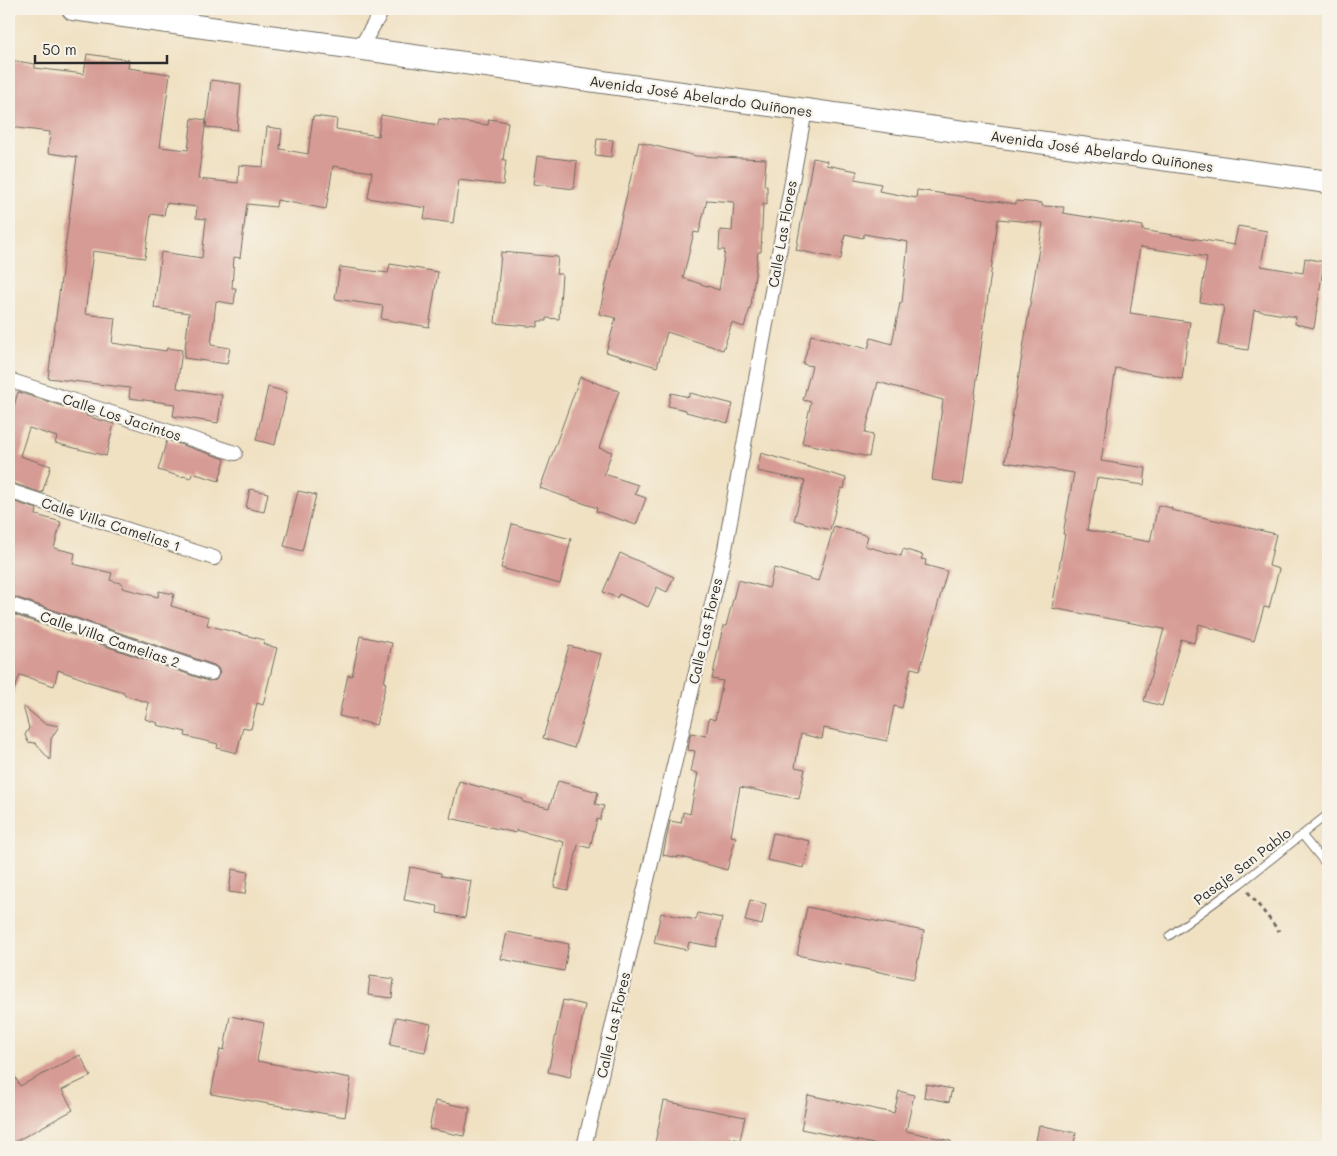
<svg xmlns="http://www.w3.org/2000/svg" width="1337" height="1156" viewBox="0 0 1337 1156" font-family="Mali,sans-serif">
  <rect width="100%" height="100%" fill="#f7f3e8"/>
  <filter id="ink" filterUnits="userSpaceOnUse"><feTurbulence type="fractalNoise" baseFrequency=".02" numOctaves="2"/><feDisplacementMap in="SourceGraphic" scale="10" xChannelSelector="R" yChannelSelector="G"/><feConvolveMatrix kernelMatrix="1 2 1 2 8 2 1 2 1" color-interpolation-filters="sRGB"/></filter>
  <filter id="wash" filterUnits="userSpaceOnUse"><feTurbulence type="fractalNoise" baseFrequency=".0096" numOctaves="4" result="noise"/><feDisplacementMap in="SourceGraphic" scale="20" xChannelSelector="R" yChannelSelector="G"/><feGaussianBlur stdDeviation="1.12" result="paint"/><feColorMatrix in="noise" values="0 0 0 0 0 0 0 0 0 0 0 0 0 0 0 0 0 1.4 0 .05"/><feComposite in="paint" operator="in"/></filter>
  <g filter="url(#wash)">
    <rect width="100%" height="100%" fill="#f0e1c3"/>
    <g id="blocks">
      <!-- building -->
      <g fill="#d69b94" fill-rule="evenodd">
        <path d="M87,54L129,60L128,68L170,74L160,147L188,150L192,118L206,120L198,179L238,183L239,165L263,167L267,127L282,129L280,149L308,154L313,116L337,119L336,129L378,136L381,115L438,125L439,119L488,125L489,119L508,122L503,160H506L503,185L459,180L453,223L424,219L426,208L368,198L372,172L333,166L326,209L277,200L276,207L247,204L240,258L234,257L232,288H236L234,304L216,301L211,345L230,348L227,364L184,358L189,313L154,308L161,252L202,258L206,219L196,218L197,207L166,203L164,216L151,214L145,258L93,251L85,314L115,318L112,343L166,351L167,348L182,350L177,388L222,395L218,423L173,416L175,404L129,398L130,388L48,378L77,157L48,153L50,132L9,127V60L35,64V68L84,74Z"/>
        <path d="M211,80L241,84L237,130L206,127Z"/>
        <path d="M597,139L613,140L611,157L595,155Z"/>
        <path d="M639,142L696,156L766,159L764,186H767V205L763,204L761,252H758L751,305L744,327L732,323L723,350L667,332L657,367L606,352L616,318L599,314ZM707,200L734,202L732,231L720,230L719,250H725L719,290L683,278L694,232L699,233Z"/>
        <path d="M537,156L577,161L574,189L533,184Z"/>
        <path d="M813,158L827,161L826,165L857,171L855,179L881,184L879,191L916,198L917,190L1016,204V201L1042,203V206L1064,207L1063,213L1143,226L1142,230L1234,245L1238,226L1267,231L1261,266L1303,273L1305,258L1324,262L1314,328L1295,324L1296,317L1254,310L1248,350L1218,345L1224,306L1200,302L1207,257L1140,247L1130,313L1190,322L1182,379L1116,368L1101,461L1146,468L1144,485L1097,478L1087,530L1150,542L1158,505L1172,508L1171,510L1276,534L1269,566L1279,569L1269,608L1264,607L1254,641L1199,624L1194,643L1181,639L1162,706L1144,701L1164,629L1052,608L1065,534H1063L1074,473L1005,462L1043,223L998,219L963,485L932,480L943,400L878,382L865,433L873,435L869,457L802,443L811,402L803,400L812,366L803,364L811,335L868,349L871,338L892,344L900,303H902L908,242L864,234L863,238L845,234L841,259L796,250Z"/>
        <path d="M501,252L558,257L556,274H562L559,319L546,318V321H538V327L495,323Z"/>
        <path d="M390,264L438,272L429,327L381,319L383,306L335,299L340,267L388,273Z"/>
        <path d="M580,377L619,391L599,448L612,452L604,474L638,485L635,494L646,498L636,525L596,511L597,508L540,488Z"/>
        <path d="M268,387L287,392L275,445L256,440Z"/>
        <path d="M18,392L87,414L86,416L114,424L106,456L55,443L57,437L29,428L20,456L51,466L42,493L9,482V423Z"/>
        <path d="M671,393L689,397L690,393L733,404L728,423L686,412V410L668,406Z"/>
        <path d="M167,440L225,459L219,481L192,473L191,478L183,476L182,477L158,470Z"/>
        <path d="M761,453L846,478L844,489L841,488L830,530L794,520L805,481L757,471Z"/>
        <path d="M250,489L268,493L264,512L246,508Z"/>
        <path d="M298,491L316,495L302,551L284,546Z"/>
        <path d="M9,500L37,509L36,515L61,522L54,548L75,553L73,564L112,573L110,580L123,584L122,588L158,597L159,591L174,594L171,606L209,617L207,625L264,640L263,644L277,648L263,705L257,703L251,729L243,727L237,753L217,748L218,744L185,736L186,732L157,725L158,723L145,719L149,703L124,695V692L86,681V680L58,670L54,686L20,675L9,703V613L208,681L216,680L220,672L218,668L214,665L9,595Z"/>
        <path d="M512,524L571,539L560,584L501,568Z"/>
        <path d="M834,526L868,536L865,546L901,556L903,549L923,555L921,559L926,560L925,565L947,571L920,670L911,668L902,708L894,706L887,741L824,728L822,739L801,734L795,767L805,769L799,799L740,787L731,836L736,837L727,870L678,856V858L663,855L670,821L681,823L683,812L690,814L698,773L691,772L695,751L688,750L690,736L691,733L706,736L709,718L715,720L723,681L712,679L723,626H726L738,580L769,588L774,568L818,581Z"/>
        <path d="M620,553L674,577L667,592L657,587L648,607L619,594L617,598L603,592Z"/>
        <path d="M360,636L392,643L384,683H386L376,725L339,716L348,675L352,676Z"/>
        <path d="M569,646L601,654L588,704L574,748L543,738Z"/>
        <path d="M23,706L44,723L59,726L51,739L50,760L35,743L28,742L25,735L29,728Z"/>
        <path d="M459,781L523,799V802L549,808L558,781L598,792L595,804L604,806L600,820L597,819L590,848L578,845L568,890L554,887L564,842L516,830V833L450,818Z"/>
        <path d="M773,833L810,841L804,868L767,860Z"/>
        <path d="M410,867L441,873V876L471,881L465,918L437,913L438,906L404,900Z"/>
        <path d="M232,869L248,872L245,894L229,892Z"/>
        <path d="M750,900L766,904L762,925L745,921Z"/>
        <path d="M807,907L924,931L914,979L797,955Z"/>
        <path d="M661,913L696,920L698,913L722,918L716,947L689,942L687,950L654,943Z"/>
        <path d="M507,932L569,944L564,971L501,959Z"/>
        <path d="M370,976L394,979L392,998L368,995Z"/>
        <path d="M563,1000L585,1005L570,1077L548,1072Z"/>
        <path d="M230,1016L264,1023L257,1061L351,1078L345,1117L211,1094L220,1049L224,1050Z"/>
        <path d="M396,1017L431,1024L425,1052L390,1045Z"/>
        <path d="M80,1055L91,1076L62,1090L73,1110L9,1145V1065L20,1086Z"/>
        <path d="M926,1084L952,1089L949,1102L924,1097Z"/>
        <path d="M899,1091L914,1095L906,1131L951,1141V1147H904L888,1144V1147L801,1129L808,1095L894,1113Z"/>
        <path d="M435,1101L470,1108L464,1136L429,1129Z"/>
        <path d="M664,1101L745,1117L740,1140L730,1138L728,1147H678L655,1143Z"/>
        <path d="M1039,1125L1076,1133L1073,1147H1035Z"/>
      </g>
    </g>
  </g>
  <g filter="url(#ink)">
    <use href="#blocks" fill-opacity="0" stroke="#706b60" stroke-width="1"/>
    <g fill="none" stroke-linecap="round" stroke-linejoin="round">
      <!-- lane casing -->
      <g stroke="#706b60" stroke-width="9">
        <g id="lane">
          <path d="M1302,835L1328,867"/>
          <path d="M1169,936L1240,884L1328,814"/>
        </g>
      </g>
      <!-- street casing -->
      <g stroke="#706b60" stroke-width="16">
        <g id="street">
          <path d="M360,48L383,9"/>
          <path d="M9,380L235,453"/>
          <path d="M9,491L214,558"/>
          <path d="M9,604L211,673"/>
          <path d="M584,1147L725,549L805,110"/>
        </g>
      </g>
      <!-- primary casing -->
      <g stroke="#706b60" stroke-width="24">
        <path id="primary" d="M73,9L1328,182"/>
      </g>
      <!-- path -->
      <path stroke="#706b60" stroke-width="3" stroke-dasharray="4 4" stroke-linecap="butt" d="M1248,892L1279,931"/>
      <!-- lane -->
      <use href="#lane" stroke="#fff" stroke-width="7"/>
      <!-- street -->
      <use href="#street" stroke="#fff" stroke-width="14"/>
      <!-- primary -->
      <use href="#primary" stroke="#fff" stroke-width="22"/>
    </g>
  </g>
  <g text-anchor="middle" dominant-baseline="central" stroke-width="4.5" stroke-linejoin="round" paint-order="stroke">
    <!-- street labels -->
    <g font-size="14" fill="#2b2b2b" stroke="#f7f3e8">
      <text transform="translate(701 96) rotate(8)">Avenida José Abelardo Quiñones</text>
      <text transform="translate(1102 151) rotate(8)">Avenida José Abelardo Quiñones</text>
      <text transform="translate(782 234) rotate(-80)">Calle Las Flores</text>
      <text transform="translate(122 417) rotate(18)">Calle Los Jacintos</text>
      <text transform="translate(111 524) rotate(18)">Calle Villa Camelias 1</text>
      <text transform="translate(705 631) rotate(-77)">Calle Las Flores</text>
      <text transform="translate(110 639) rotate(19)">Calle Villa Camelias 2</text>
      <text transform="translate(1242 866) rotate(-37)">Pasaje San Pablo</text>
      <text transform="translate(613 1025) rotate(-77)">Calle Las Flores</text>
    </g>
  </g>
  <!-- margin -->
  <rect width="1337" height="1156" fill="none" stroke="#f7f3e8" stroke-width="30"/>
  <!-- scale -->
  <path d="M35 55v8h132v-8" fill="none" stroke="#2b2b2b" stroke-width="2.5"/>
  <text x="42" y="55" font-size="15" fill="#2b2b2b" stroke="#f7f3e8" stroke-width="4" paint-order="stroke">50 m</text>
</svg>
